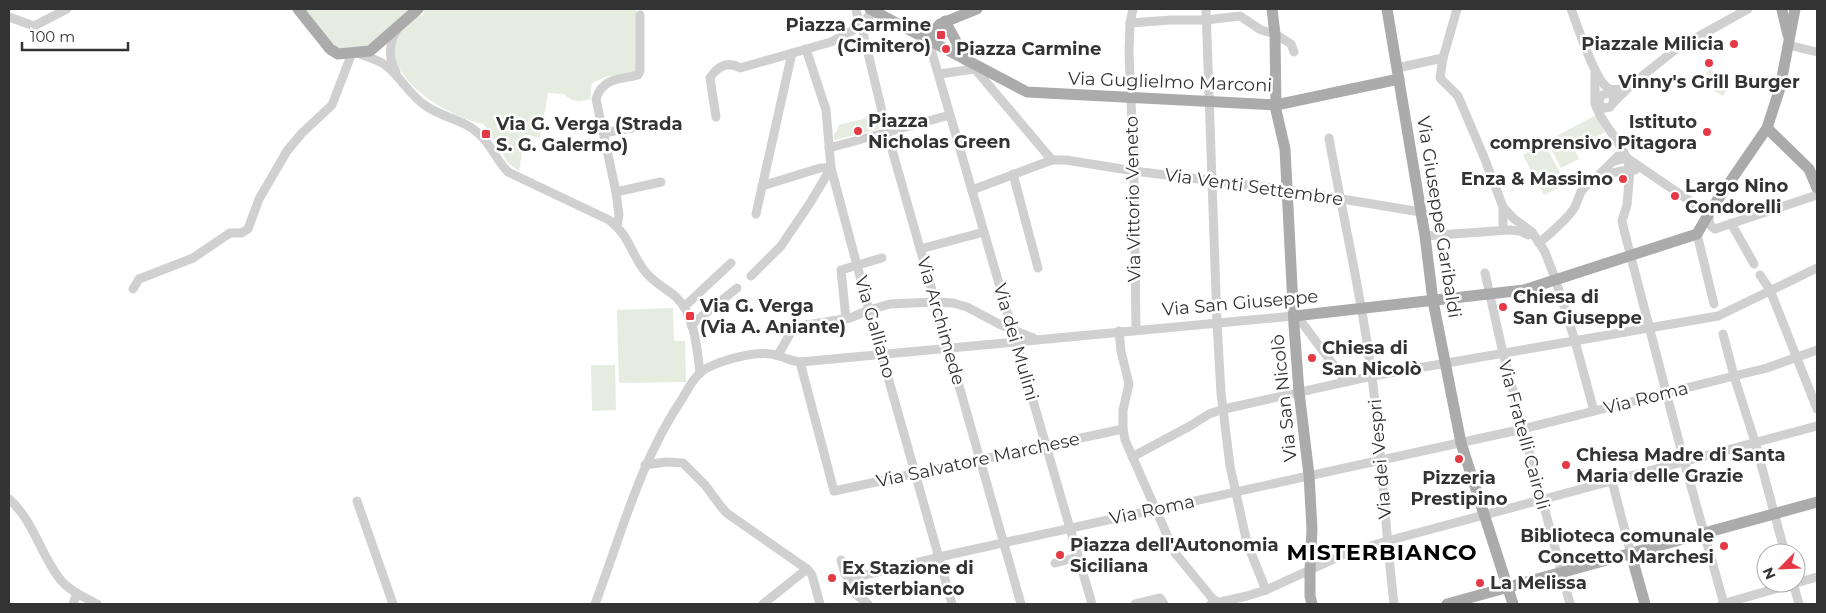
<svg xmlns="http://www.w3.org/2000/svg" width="1826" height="613" viewBox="0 0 1826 613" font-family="Montserrat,sans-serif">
  <rect width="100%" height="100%" fill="#fff"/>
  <!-- green -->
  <g fill="#e6ecdf">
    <path d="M303,9H413L373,46L337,50Z"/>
    <path d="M422,9H636V72L605,77L592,83L590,99C580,102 572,103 564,94L548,93L540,138L525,134L519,171L508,163L484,124C451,119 381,78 396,37C399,29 411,21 417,14L421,16L424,13Z"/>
    <path d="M1709,69L1731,83L1723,96L1701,83Z"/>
    <path d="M1596,115L1605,132L1574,149L1579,159L1561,168L1547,141Z"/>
    <path d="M876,116L879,129L834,140V134L837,131L838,125Z"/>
    <path d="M1544,143L1566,184L1544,195L1523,155Z"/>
    <path d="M673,308L674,341H685L686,382L619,383L617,310Z"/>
    <path d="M591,365H615L616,410L592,411Z"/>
  </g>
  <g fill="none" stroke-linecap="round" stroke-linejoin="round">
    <!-- minor -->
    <g stroke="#d0d0d0" stroke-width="9">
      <path d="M1133,9L1130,23L1129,52L1134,171L1136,330"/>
      <path d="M1206,9L1217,323L1221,393L1230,466L1247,543L1266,590"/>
      <path d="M1457,9L1443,58L1440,78L1458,96L1484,157L1503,207V230"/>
      <path d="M1571,9C1577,24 1596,85 1610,89C1616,91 1623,88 1629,86"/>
      <path d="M9,17L34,26L67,9"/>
      <path d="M1130,23L1171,20H1206L1240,16L1261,30L1275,34L1291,44L1294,52"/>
      <path d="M861,24L887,132L1021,604"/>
      <path d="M854,27L858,19L856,9"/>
      <path d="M928,39L1092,604"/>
      <path d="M1788,45L1817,52"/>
      <path d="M806,49L826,110L831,168L869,310L952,604"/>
      <path d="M357,53C367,57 380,60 388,67C402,79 410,96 426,106C443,118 466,120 480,135C492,146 497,161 508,172L609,220C630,236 630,252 644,270C652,282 666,288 676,297C695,315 697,349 700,373"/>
      <path d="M1397,68L1443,58"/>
      <path d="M975,69L1052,160"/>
      <path d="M396,72C388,58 389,43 397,30"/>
      <path d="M1595,73V104L1601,117L1619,144L1627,158L1630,170L1627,205L1622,221L1624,230L1684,461L1724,604"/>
      <path d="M939,74L975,69L974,64"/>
      <path d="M1613,98L1614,102L1610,107L1604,108L1599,104L1600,96L1614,91"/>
      <path d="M1614,102L1631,85L1676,49L1748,9"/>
      <path d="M716,117L710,78C717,67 727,60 740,68L831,42L852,31L875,11"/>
      <path d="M604,133L647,125"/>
      <path d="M1329,138C1343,218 1362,297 1372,377C1382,453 1385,529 1394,604"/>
      <path d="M829,148L950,115"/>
      <path d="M1615,161L1627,158L1709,214C1709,221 1708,225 1715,229L1817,195"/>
      <path d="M1013,174L1038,268"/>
      <path d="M1597,177L1618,156"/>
      <path d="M972,190L1052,160H1066L1134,171L1287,190L1421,212"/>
      <path d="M616,192L661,182"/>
      <path d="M1503,207L1513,218L1532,232L1545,252L1556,281L1575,341L1594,411"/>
      <path d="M756,214L792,53"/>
      <path d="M1731,223L1754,264"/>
      <path d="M617,226L619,215L616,192L596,99C602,80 616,79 634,76L638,75L640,71V15"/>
      <path d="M1697,234L1714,304"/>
      <path d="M1425,236L1509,230L1520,231L1528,235"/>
      <path d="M1539,243C1551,233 1563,223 1573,210C1577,204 1578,198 1581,192C1591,176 1618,170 1635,170"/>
      <path d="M920,249L984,232"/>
      <path d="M1485,273L1503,353L1570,604"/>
      <path d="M1760,275L1770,290L1817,409"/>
      <path d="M751,276L781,246L810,203L831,168H820L762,186"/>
      <path d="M133,289L139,279L193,258L230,233H241L248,229L259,199L287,151L302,133L332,105L352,53"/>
      <path d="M685,306L731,263"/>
      <path d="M846,319L841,270L882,258"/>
      <path d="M691,325L737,288"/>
      <path d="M1119,331L1121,351L1129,384L1123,410V429L1125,440L1175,553L1212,598L1217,602"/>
      <path d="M1723,334L1734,376L1755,442L1785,553"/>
      <path d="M778,355L794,327L850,318L869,310L890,304L935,302L953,303L967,307L999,324L1033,338"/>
      <path d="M800,362L834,491L1123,429"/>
      <path d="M1132,457L1190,426L1209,414L1224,409L1372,376L1718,316L1817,268"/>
      <path d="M645,465L666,462L683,463L705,485L722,508L728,514L807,569L812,575L820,604"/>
      <path d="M1612,481L1631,554"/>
      <path d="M9,499C33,520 40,553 59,578C68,590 84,597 97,604"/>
      <path d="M357,501L393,604"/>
      <path d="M841,560L845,574L849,579"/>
      <path d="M1055,563L1078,557"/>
      <path d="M1793,583L1799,604"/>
      <path d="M1796,583L1817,577"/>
      <path d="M73,604L77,593"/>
      <path d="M595,604C622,533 639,463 682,399C689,387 696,373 709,367C726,359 760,349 779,356C786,358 791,361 800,362L1294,316L1303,324L1346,382"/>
      <path d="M763,604L807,569"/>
      <path d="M868,604L852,591L849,579L939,557L1523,429L1734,376L1767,368L1817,350"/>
      <path d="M1135,604L1160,598L1164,604"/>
      <path d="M1211,604L1247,596L1266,590L1345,554L1387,541L1817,426"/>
      <path d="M1722,604L1796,583"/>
    </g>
    <!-- major -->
    <g stroke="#ababab" stroke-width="11">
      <path d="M298,9L330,49L338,54L370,51L418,9"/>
      <path d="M870,9L1027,92L1276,105L1399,79"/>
      <path d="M1272,9L1275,34L1276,110L1285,149L1294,325L1299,392L1309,475L1312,529L1310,570V596L1312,604"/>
      <path d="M1387,9L1425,236L1433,301L1461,443L1513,604"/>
      <path d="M1782,10L1788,35"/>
      <path d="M945,21L966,60"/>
      <path d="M928,39L940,24L977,9"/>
      <path d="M1767,128L1809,169L1817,188"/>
      <path d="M1294,316L1524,290L1697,234L1712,208L1767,128L1780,88L1795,9"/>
      <path d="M1631,554L1645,604"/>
      <path d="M1447,604L1817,502"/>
    </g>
  </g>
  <!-- markers -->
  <g fill="#e63946" stroke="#fff" stroke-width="2">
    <rect x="936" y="30" width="10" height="10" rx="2.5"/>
    <circle cx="1734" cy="44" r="5"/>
    <circle cx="946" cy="49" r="5"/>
    <circle cx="1709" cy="63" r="5"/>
    <circle cx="858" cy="131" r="5"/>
    <circle cx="1707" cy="132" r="5"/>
    <rect x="481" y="129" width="10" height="10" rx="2.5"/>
    <circle cx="1623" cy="179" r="5"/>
    <circle cx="1675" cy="196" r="5"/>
    <circle cx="1503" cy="307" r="5"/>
    <rect x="685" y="311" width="10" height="10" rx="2.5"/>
    <circle cx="1312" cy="358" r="5"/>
    <circle cx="1459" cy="459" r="5"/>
    <circle cx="1566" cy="465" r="5"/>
    <circle cx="1724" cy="546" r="5"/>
    <circle cx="1060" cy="555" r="5"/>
    <circle cx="832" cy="578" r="5"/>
    <circle cx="1480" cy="583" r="5"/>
  </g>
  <g text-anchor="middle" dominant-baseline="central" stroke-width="5" stroke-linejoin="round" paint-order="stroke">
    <!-- poi labels -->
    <g font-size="18" font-weight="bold" fill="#333" stroke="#fff" text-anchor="start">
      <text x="931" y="25" text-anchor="end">Piazza Carmine<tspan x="931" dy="21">(Cimitero)</tspan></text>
      <text x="1724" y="44" text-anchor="end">Piazzale Milicia</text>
      <text x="956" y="49">Piazza Carmine</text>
      <text x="1709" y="82" text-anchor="middle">Vinny's Grill Burger</text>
      <text x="868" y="121">Piazza<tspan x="868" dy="21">Nicholas Green</tspan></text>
      <text x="1697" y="122" text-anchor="end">Istituto<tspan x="1697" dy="21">comprensivo Pitagora</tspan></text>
      <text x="496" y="124">Via G. Verga (Strada<tspan x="496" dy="21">S. G. Galermo)</tspan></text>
      <text x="1613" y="179" text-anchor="end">Enza &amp; Massimo</text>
      <text x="1685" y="186">Largo Nino<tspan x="1685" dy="21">Condorelli</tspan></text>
      <text x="1513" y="297">Chiesa di<tspan x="1513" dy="21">San Giuseppe</tspan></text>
      <text x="700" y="306">Via G. Verga<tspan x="700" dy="21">(Via A. Aniante)</tspan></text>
      <text x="1322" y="348">Chiesa di<tspan x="1322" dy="21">San Nicolò</tspan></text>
      <text x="1576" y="455">Chiesa Madre di Santa<tspan x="1576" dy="21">Maria delle Grazie</tspan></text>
      <text x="1459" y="478" text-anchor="middle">Pizzeria<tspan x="1459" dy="21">Prestipino</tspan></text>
      <text x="1714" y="536" text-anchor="end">Biblioteca comunale<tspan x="1714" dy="21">Concetto Marchesi</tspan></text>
      <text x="1070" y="545">Piazza dell'Autonomia<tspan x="1070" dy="21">Siciliana</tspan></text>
      <text x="842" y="568">Ex Stazione di<tspan x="842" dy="21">Misterbianco</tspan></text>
      <text x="1490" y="583">La Melissa</text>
    </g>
    <!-- street labels -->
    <g font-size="18" fill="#333" stroke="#fff">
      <text transform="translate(1170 82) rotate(2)">Via Guglielmo Marconi</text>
      <text transform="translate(1254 187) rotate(8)">Via Venti Settembre</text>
      <text transform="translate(1133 199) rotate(-91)">Via Vittorio Veneto</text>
      <text transform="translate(1439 217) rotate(81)">Via Giuseppe Garibaldi</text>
      <text transform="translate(1240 303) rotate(-5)">Via San Giuseppe</text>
      <text transform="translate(941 321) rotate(74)">Via Archimede</text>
      <text transform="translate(875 327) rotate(74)">Via Galliano</text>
      <text transform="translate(1016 342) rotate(74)">Via dei Mulini</text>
      <text transform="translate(1284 398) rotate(-96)">Via San Nicolò</text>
      <text transform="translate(1646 398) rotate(-14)">Via Roma</text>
      <text transform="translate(1524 435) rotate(75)">Via Fratelli Cairoli</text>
      <text transform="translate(1380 459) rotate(-95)">Via dei Vespri</text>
      <text transform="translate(978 460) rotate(-12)">Via Salvatore Marchese</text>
      <text transform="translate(1152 510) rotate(-12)">Via Roma</text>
    </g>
    <!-- district labels -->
    <g font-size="22" font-weight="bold" letter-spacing="1" fill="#000" stroke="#fff">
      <text x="1382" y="552">MISTERBIANCO</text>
    </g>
  </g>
  <!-- border -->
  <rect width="1826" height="613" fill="none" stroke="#333333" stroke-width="20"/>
  <!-- north arrow -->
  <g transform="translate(1781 568) rotate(246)"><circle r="24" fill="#ffffff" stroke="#adadad"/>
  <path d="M0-4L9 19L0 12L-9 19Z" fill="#e63946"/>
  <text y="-8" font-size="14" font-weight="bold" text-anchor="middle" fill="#333333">N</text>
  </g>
  <!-- scale -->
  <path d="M22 42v8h106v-8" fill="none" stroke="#333333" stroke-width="2.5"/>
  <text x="30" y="42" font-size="15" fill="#333333" stroke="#ffffff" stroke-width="4" paint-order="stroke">100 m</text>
</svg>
